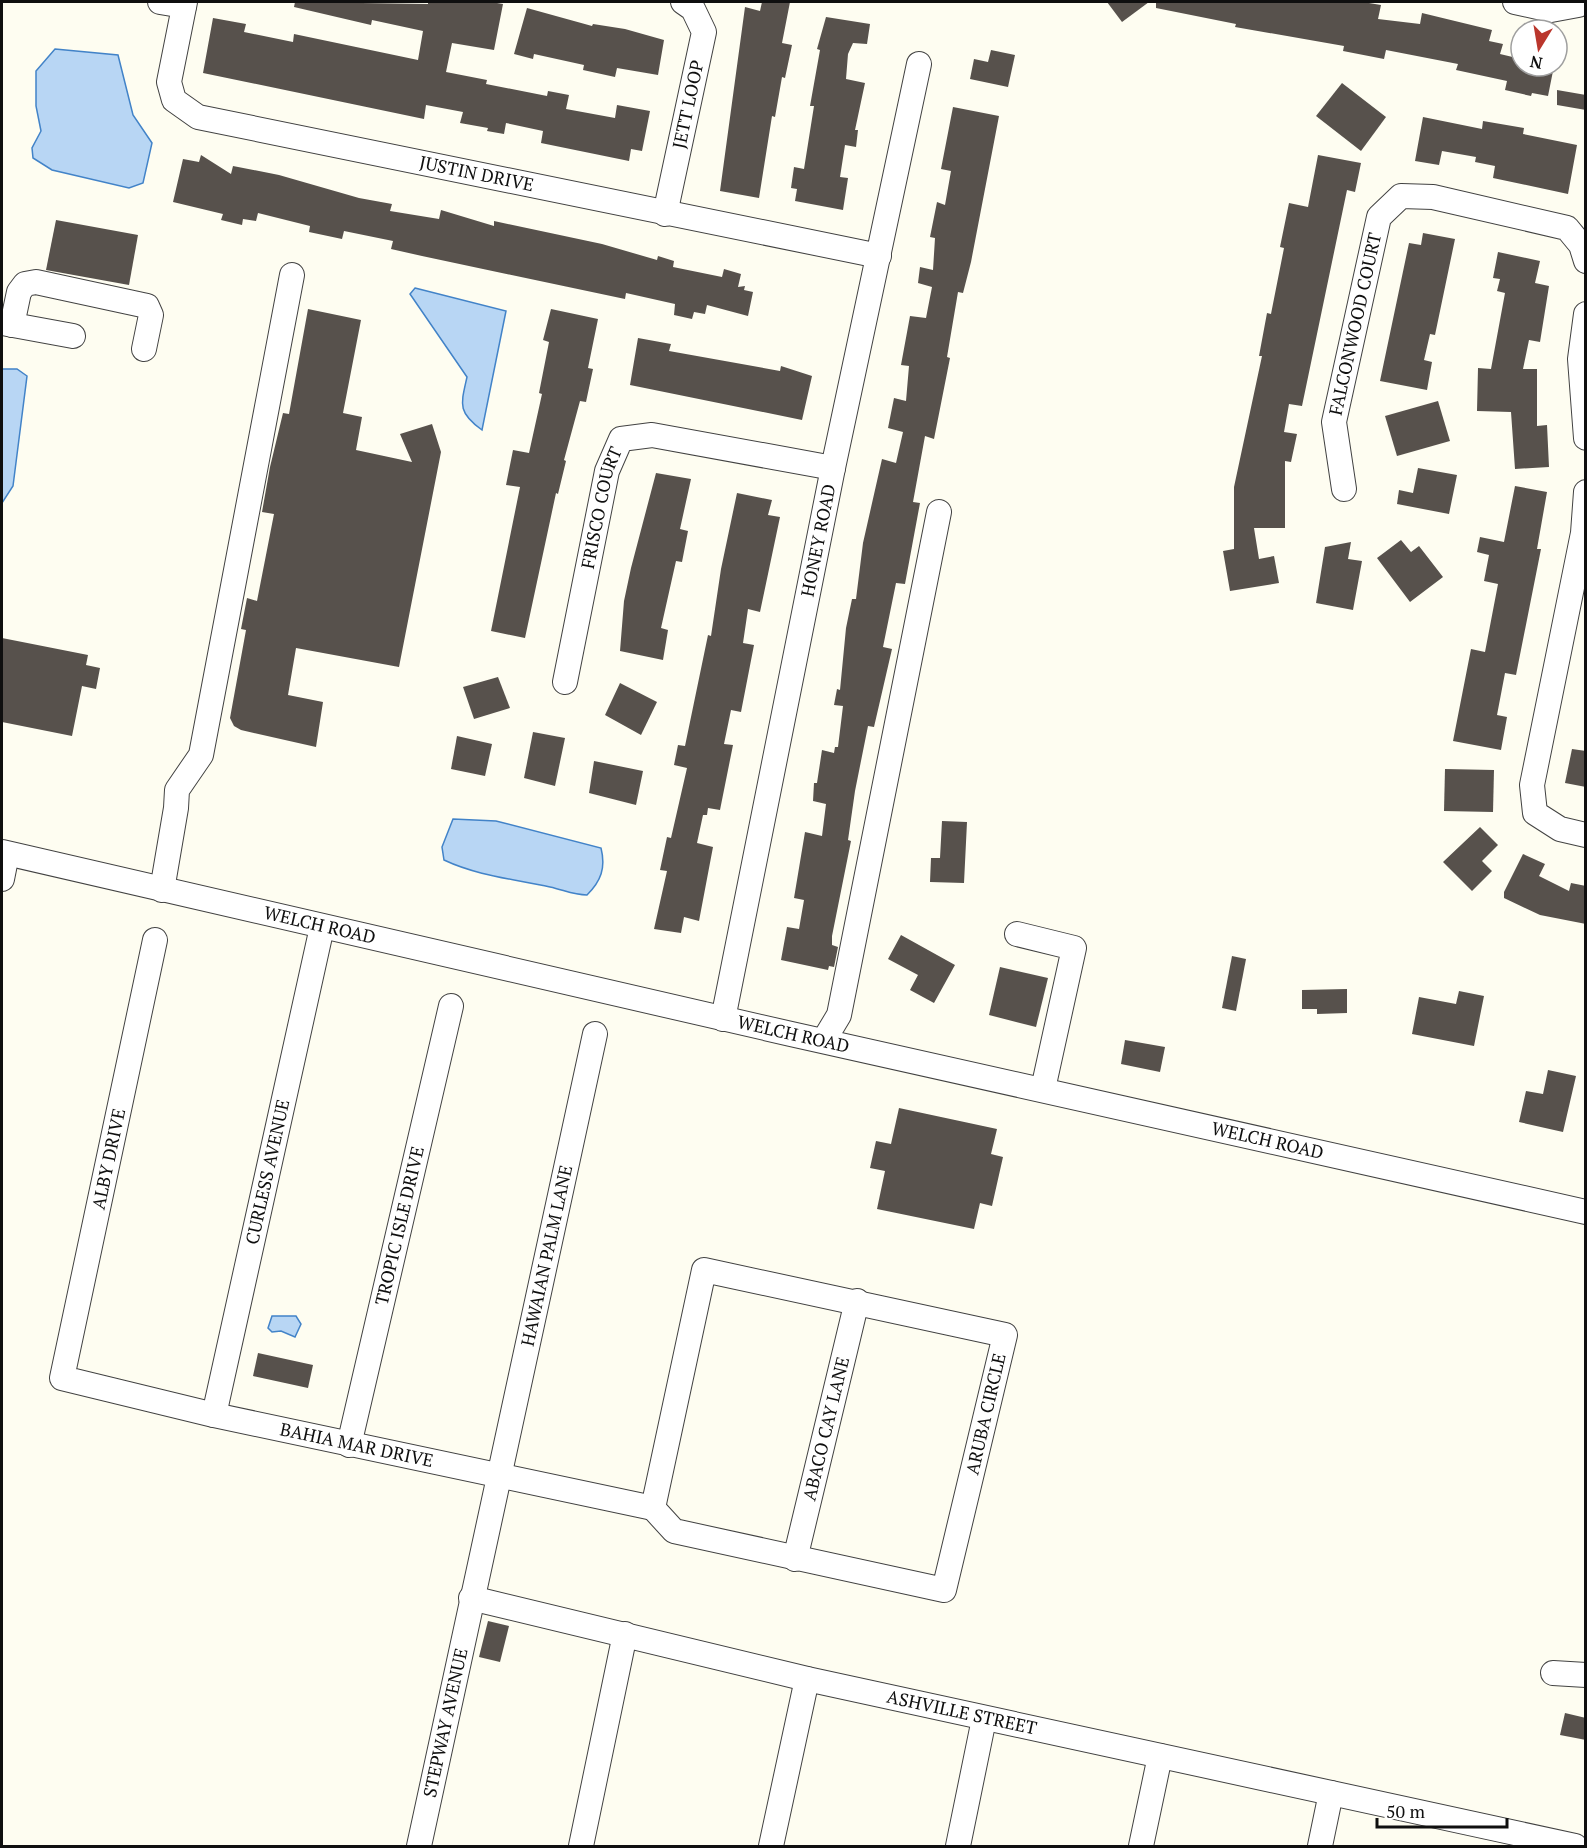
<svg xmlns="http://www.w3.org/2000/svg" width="1587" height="1848" font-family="'PT Serif',serif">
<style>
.water{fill:#b8d6f4;stroke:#4283c8;stroke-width:1.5}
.building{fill:#57514c}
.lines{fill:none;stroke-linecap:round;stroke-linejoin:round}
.minor-casing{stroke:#424242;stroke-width:26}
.minor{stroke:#fff;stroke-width:24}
.labels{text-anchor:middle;stroke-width:6;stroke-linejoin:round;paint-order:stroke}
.street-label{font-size:18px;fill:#0f0f0f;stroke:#fff}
</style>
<rect width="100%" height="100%" fill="#fefdf1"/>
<g class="water">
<polygon points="55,49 118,55 133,115 152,143 143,183 129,188 52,170 33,158 32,148 41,131 36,106 36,71"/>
<path d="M415,288L506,311L482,430C457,412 461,404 467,377L410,294Z"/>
<polygon points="2,369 17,369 27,376 13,486 2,503"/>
<path d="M453,819L496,821L601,848C606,868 601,881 587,895C573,895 564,890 550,887C514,879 478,876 444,860L442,847Z"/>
<polygon points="272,1316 296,1316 301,1324 295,1337 281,1331 272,1332 268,1328"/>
</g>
<g class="building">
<polygon points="295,2 428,4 428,2 491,2 503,4 494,50 452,43 446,72 487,80 486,84 547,96 548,91 569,95 566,109 615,118 617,105 650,111 642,151 631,149 629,161 541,143 543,131 506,123 504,134 487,131 488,128 460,123 463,112 426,105 424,119 203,73 213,18 246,24 244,32 293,42 294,34 418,60 423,31 372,20 371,25 294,7"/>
<polygon points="762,2 790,2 782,43 792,45 785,78 782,77 775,117 772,116 759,198 720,191 745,7 760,11"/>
<polygon points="1107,2 1149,2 1122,22"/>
<polygon points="1156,2 1363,2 1381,5 1378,19 1420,24 1422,13 1492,30 1489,41 1503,44 1500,54 1521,59 1521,66 1554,66 1548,96 1532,93 1531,96 1505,90 1507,81 1456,70 1458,64 1386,50 1384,59 1343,51 1344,46 1235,27 1236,24 1156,8"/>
<polygon points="527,8 592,26 593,24 625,29 664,40 658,75 617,68 615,77 583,70 584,65 534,54 533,59 514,54"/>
<polygon points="826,17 870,24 867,44 853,43 848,54 846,79 865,83 855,130 858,130 856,147 845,145 840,177 848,178 843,210 795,201 797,189 791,188 794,167 804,169 814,106 810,106 820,50 817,49"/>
<polygon points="991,50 1015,55 1008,87 970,79 974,59 988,62"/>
<polygon points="1342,83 1386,117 1361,151 1316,116"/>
<polygon points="1557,90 1586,95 1586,110 1557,105"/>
<polygon points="953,107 999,116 971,262 963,293 958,292 947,357 950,358 934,439 925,436 913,502 920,503 905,584 896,583 883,647 892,649 874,727 868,726 855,791 848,840 851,841 832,936 832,945 838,947 834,967 829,966 828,970 781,960 787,927 799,929 804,900 794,898 805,832 822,836 826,804 813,801 814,783 817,783 822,750 834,753 835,747 838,747 843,706 834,705 837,689 840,690 846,628 852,599 856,599 863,543 882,459 896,463 903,432 888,428 894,398 906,401 909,366 901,365 910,316 926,318 932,287 918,283 920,267 933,270 935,238 930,237 937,202 945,205 951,171 941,169"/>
<polygon points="1423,117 1482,129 1483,121 1524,128 1523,134 1577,145 1568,194 1493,178 1495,166 1475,162 1476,157 1442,151 1439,165 1415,161"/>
<polygon points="201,155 231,174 233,166 279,175 359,198 392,204 390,211 439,219 441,210 494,226 494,221 602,244 657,260 658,256 674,261 673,267 722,277 724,269 741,274 738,287 745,286 744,290 753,292 748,316 707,305 705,314 694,312 692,319 674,315 675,304 626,293 625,299 422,256 391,249 393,241 344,231 342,239 309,232 310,226 258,213 256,221 243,219 242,225 221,220 223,214 173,202 183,159 199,162"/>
<polygon points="1318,155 1361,163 1355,192 1347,190 1302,406 1289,404 1284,432 1297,434 1291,462 1285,461 1285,528 1254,528 1259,559 1274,556 1279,583 1230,591 1223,551 1234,549 1234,487 1262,356 1259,356 1267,313 1271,314 1284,248 1280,247 1289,203 1308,207"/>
<polygon points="56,220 138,235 129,285 46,270"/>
<polygon points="1423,233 1455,239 1435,335 1430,334 1424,360 1432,362 1427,390 1380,381 1409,243 1421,245"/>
<polygon points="1498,252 1540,261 1535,283 1549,286 1540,342 1529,340 1523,369 1537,369 1537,426 1547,425 1549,467 1515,469 1511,412 1477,411 1478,368 1491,369 1505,293 1497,291 1500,279 1493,278"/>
<polygon points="308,309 361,320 343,413 362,417 356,450 412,462 400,434 432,424 441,452 399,667 296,648 288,695 323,702 316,747 241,730 234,726 230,718 246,630 241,629 247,598 257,601 274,514 262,512 270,467 283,413 289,414"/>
<polygon points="551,309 598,319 588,368 593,369 586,402 580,401 564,460 566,461 558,494 556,493 525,638 491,631 520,487 506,485 513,450 529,453 542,394 539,393 549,342 543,340"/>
<polygon points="638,338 671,344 669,351 780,371 781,366 812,376 802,420 630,385"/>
<polygon points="1438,401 1450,441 1397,456 1385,416"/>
<polygon points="1418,468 1457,475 1449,514 1397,504 1399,490 1413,493"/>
<polygon points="656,473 691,479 680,529 688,531 682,562 676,561 661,628 668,630 663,660 620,651 624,601 631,568"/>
<polygon points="1515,486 1547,492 1537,549 1541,549 1516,675 1505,673 1497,715 1507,717 1501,750 1453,741 1471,649 1485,652 1498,584 1484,581 1489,555 1477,552 1480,537 1504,542"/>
<polygon points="737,493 772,500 768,515 780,517 760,612 748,609 743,643 754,645 741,712 731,710 724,744 733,745 720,810 708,808 707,815 703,815 697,843 713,847 699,921 684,917 681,933 654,929 667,871 660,870 667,837 671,838 687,768 674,765 678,745 685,746 708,635 711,636 721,569"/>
<polygon points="1401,540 1411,552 1419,546 1443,577 1410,602 1377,558"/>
<polygon points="1351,542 1348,559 1362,561 1353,610 1316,603 1325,547"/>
<polygon points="2,638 88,655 86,665 100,668 96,689 82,686 72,736 2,722"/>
<polygon points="498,677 510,708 474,719 463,687"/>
<polygon points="620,683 657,702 641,735 605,715"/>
<polygon points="533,732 565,738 555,786 524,778"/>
<polygon points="457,736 492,744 485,776 451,769"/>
<polygon points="1572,749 1586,751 1586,787 1565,783"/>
<polygon points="594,761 643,771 636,805 589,793"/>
<polygon points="1445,769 1494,770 1493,812 1444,811"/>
<polygon points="942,821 967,822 964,883 930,882 931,858 940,858"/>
<polygon points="1480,827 1498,845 1482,861 1492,871 1472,891 1443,862"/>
<polygon points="1523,854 1545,864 1539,876 1569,891 1571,883 1586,886 1586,924 1540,915 1504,898 1504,892"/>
<polygon points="901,935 955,965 934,1003 910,990 918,975 888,959"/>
<polygon points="1232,956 1246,959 1236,1011 1222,1008"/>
<polygon points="1000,967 1048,978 1036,1027 989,1015"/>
<polygon points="1347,989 1347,1013 1317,1014 1317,1009 1302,1009 1302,990"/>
<polygon points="1459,991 1484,996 1474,1046 1412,1034 1419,997 1456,1004"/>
<polygon points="1125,1040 1165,1047 1160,1072 1121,1064"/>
<polygon points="1548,1070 1576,1076 1563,1132 1519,1122 1526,1091 1543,1094"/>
<polygon points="899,1108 997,1129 991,1154 1003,1157 992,1206 980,1203 974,1229 877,1209 885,1171 870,1168 876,1141 891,1144"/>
<polygon points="258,1353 313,1365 308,1388 253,1376"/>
<polygon points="488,1621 509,1626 500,1662 479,1657"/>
<polygon points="1565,1713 1586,1718 1586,1740 1560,1735"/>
</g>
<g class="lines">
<defs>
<g id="minor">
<polyline points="160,2 184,6"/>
<path id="s1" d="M185,2L169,82L174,100L198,117L879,256"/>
<polyline points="1515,2 1551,10 1578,5 1581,2"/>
<path id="s2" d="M665,214L704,32L693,9L683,2"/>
<polyline points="1586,314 1580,359 1586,438"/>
<polyline points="2,323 73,336"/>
<polyline points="12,325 19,292 25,284 36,282 147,306 151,315 144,349"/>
<path id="s3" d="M1344,489L1334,422L1379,217L1401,196L1433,197L1567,228L1581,245L1586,261"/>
<polyline points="1586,492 1583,533 1532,785 1535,813 1560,829 1586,835"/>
<path id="s4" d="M565,682L607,471L621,439L652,435L833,468"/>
<path id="s5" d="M2,852L791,1034L1586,1212"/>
<polyline points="2,879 7,854"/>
<polyline points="162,890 176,808 177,790 201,755 292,275"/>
<polyline points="1017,934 1074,948 1043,1089"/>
<path id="s6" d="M155,940L62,1378L214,1415L653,1508"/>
<path id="s7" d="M723,1019L833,468L919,64"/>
<polyline points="824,1040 839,1015 939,512"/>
<polygon points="704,1270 1005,1335 944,1590 674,1531 653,1508"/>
<path id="s8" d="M214,1415L322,927"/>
<path id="s9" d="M349,1445L451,1006"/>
<path id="s10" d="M795,1559L857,1301"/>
<path id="s11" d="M471,1598L807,1679L1575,1846"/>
<polyline points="1553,1673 1586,1675"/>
<path id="s12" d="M419,1846L595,1034"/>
<polyline points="581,1846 625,1634"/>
<polyline points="771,1846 807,1679"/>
<polyline points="958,1846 984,1719"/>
<polyline points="1141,1846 1160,1756"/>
<polyline points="1320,1846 1331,1793"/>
</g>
</defs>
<use href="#minor" class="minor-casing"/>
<use href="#minor" class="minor"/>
</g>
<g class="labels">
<g class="street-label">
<text dy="6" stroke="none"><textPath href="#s2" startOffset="112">JETT LOOP</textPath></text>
<text dy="6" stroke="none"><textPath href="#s1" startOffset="414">JUSTIN DRIVE</textPath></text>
<text dy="6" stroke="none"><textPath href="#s3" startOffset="168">FALCONWOOD COURT</textPath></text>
<text dy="6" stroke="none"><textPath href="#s4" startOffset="178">FRISCO COURT</textPath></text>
<text dy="6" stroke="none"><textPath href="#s7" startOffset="488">HONEY ROAD</textPath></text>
<text dy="6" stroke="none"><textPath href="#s5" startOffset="326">WELCH ROAD</textPath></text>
<text dy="6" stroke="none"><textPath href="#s5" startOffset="812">WELCH ROAD</textPath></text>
<text dy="6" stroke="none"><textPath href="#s5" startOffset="1298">WELCH ROAD</textPath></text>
<text transform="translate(109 1159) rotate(-78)" y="6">ALBY DRIVE</text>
<text dy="6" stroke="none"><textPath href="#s8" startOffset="249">CURLESS AVENUE</textPath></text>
<text dy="6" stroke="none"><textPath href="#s9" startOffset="225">TROPIC ISLE DRIVE</textPath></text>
<text dy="6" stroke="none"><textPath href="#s12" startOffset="604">HAWAIAN PALM LANE</textPath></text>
<text transform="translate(986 1414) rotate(-77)" y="6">ARUBA CIRCLE</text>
<text dy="6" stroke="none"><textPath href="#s10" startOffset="134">ABACO CAY LANE</textPath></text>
<text dy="6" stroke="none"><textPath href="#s6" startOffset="750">BAHIA MAR DRIVE</textPath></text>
<text dy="6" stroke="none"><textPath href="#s11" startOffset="504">ASHVILLE STREET</textPath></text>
<text dy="6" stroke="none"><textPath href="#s12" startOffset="126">STEPWAY AVENUE</textPath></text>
</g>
</g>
<rect width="1587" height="1848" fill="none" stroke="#0f0f0f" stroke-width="6"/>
<g transform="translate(1539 48) rotate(191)"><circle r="28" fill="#ffffff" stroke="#9f9f9f" stroke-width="1.5"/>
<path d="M0-4.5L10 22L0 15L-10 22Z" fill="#ba362c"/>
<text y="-9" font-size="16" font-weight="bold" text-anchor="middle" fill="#0f0f0f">N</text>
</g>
<path d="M1377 1818v9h130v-9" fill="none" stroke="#0f0f0f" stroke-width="3"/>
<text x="1386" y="1818" font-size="18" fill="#0f0f0f" stroke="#ffffff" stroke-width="4.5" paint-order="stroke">50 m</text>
</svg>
